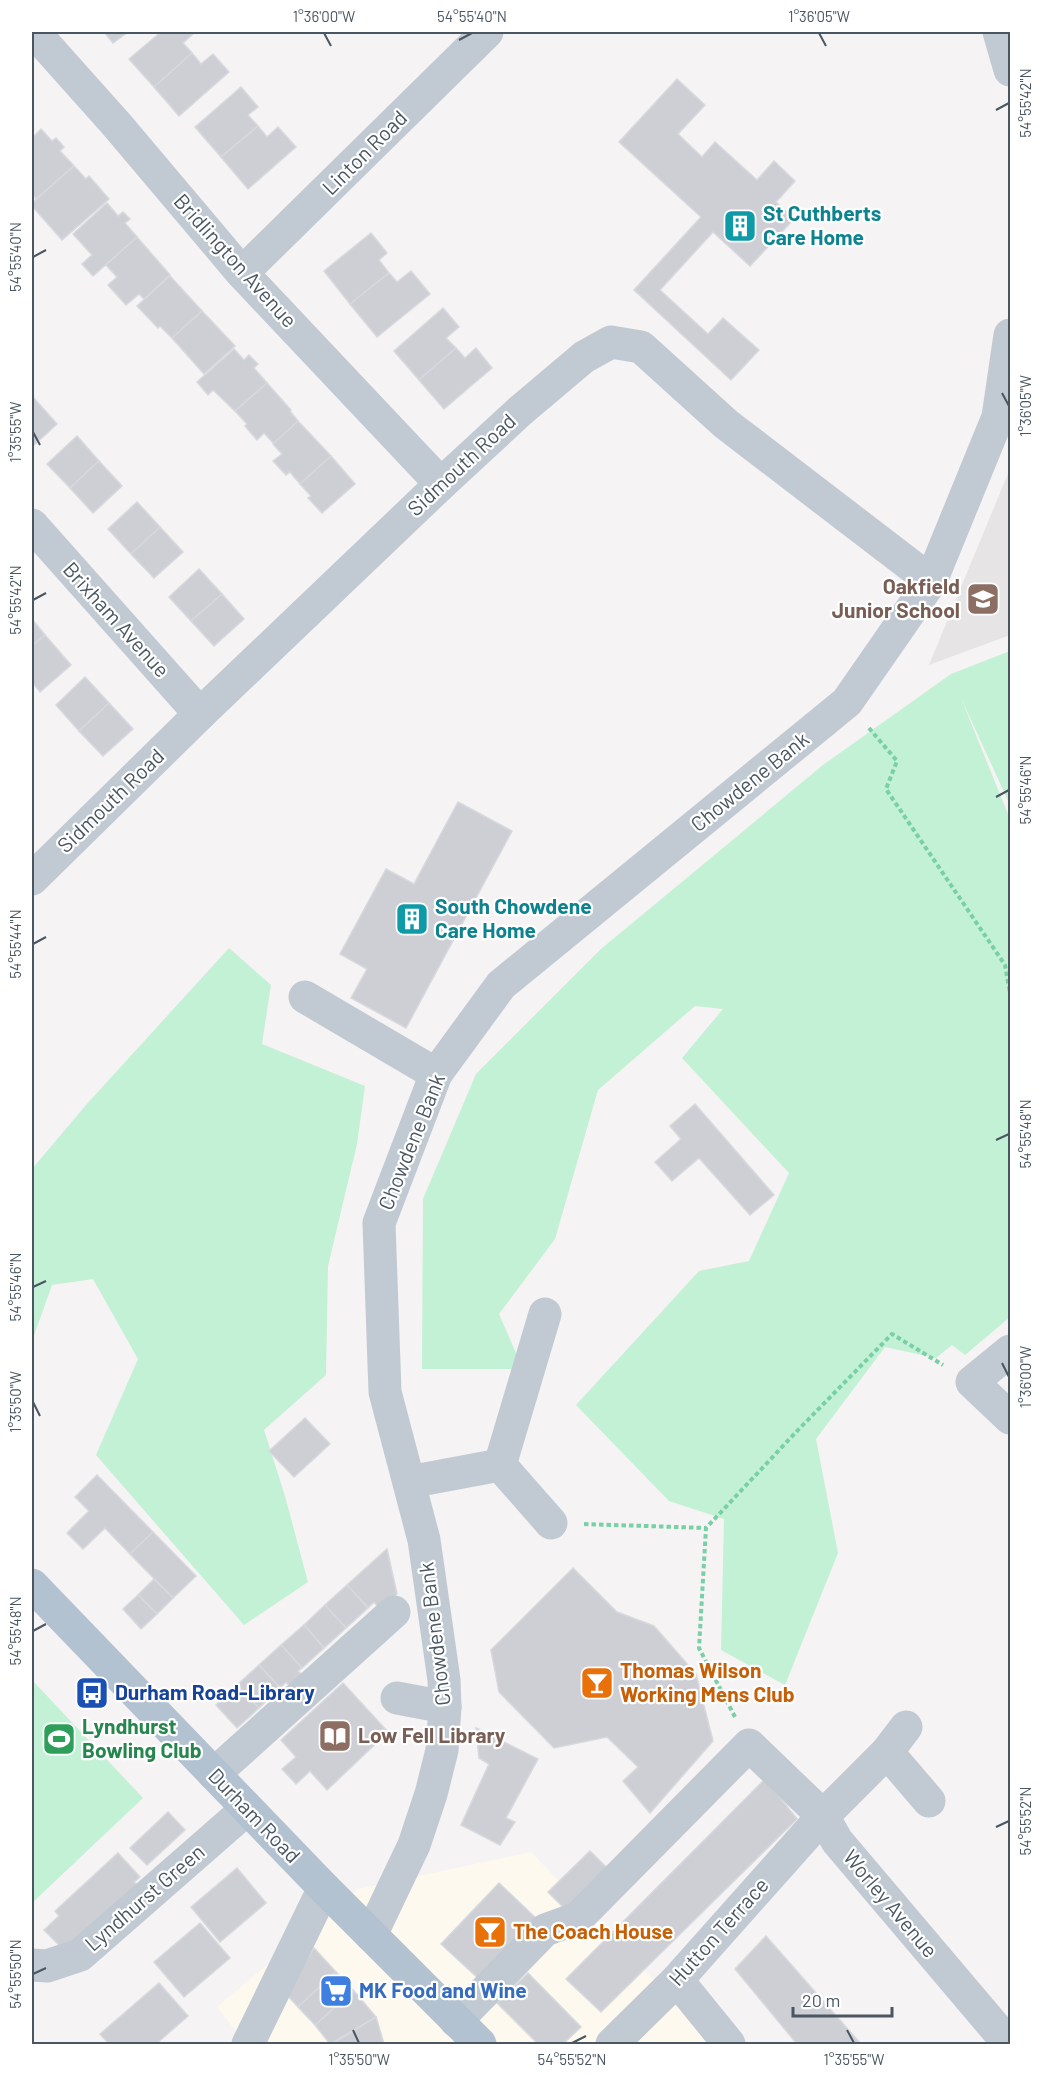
<svg xmlns="http://www.w3.org/2000/svg" width="1042" height="2076" font-family="Barlow,sans-serif">
<style>
.commercial{fill:#fdf9ef}
.education{fill:#e6e4e5}
.green{fill:#c3f1d5}
.building{fill:#cdcfd5;stroke:#d7d9de;stroke-width:1.5}
.lines{fill:none;stroke-linecap:round;stroke-linejoin:round}
.path{stroke:#7ad0a6;stroke-width:4;stroke-dasharray:4.5 3;stroke-linecap:butt}
.minor{stroke:#c1cad2;stroke-width:33}
.major{stroke:#b3c2d1;stroke-width:33}
.ticks{fill:none;stroke:#4a5661;stroke-width:2}
.labels{text-anchor:middle;stroke-width:4.5;stroke-linejoin:round;paint-order:stroke}
.street-label{font-size:21px;fill:#4a5661;stroke:#fff}
.culture-label{font-size:21px;font-weight:bold;fill:#0d838f;stroke:#fff;text-anchor:start}
.education-label{font-size:21px;font-weight:bold;fill:#785e54;stroke:#fff;text-anchor:end}
.food-label{font-size:21px;font-weight:bold;fill:#c56008;stroke:#fff;text-anchor:start}
.transit-label{font-size:21px;font-weight:bold;fill:#164399;stroke:#fff;text-anchor:start}
.leisure-label{font-size:21px;font-weight:bold;fill:#27864d;stroke:#fff;text-anchor:start}
.shop-label{font-size:21px;font-weight:bold;fill:#366cbe;stroke:#fff;text-anchor:start}
.neatline{fill:none;stroke:#4a5661;stroke-width:2}
.ticks-label{font-size:15px;text-anchor:middle;fill:#4a5661}
</style>
<rect width="100%" height="100%" fill="#f5f3f3"/>
<polygon class="commercial" points="531,1852 715,2044 246,2044 217,2007 358,1889"/>
<polygon class="education" points="1010,469 1010,635 929,665 971,563"/>
<g class="green">
<polygon points="1010,651 1010,805 961,698 1010,819 1010,1317 965,1355 952,1345 936,1358 885,1347 816,1439 838,1553 785,1685 721,1650 724,1519 669,1501 576,1405 699,1271 749,1261 789,1173 682,1058 723,1009 695,1006 598,1090 555,1239 499,1314 523,1369 422,1369 423,1199 476,1074 601,949 823,765 951,674"/>
<polygon points="229,948 271,985 262,1044 365,1086 357,1144 328,1266 326,1375 264,1430 285,1496 308,1582 244,1625 96,1455 138,1359 93,1279 52,1285 32,1341 32,1169 86,1105"/>
<polygon points="32,1680 143,1798 32,1903"/>
</g>
<g class="building">
<polygon points="104,32 128,32 113,43"/>
<polygon points="161,32 193,32 194,33 183,43 192,53 154,87 129,59"/>
<polygon points="192,53 201,64 213,54 229,72 179,116 154,87"/>
<polygon points="677,79 705,105 678,134 702,157 715,142 757,180 774,161 795,181 776,202 794,219 750,266 713,232 660,290 708,334 723,318 759,350 731,380 634,290 701,217 619,142"/>
<polygon points="241,87 258,107 248,115 258,126 221,157 195,127"/>
<polygon points="258,126 267,137 278,127 296,147 248,189 221,157"/>
<polygon points="41,129 52,141 56,138 64,147 60,151 74,166 36,199 32,193 32,138"/>
<polygon points="74,166 86,179 89,176 109,199 62,240 32,206 32,203"/>
<polygon points="107,203 118,216 123,212 130,219 125,223 137,237 93,276 82,264 92,255 73,234"/>
<polygon points="371,233 387,253 379,260 389,273 350,304 324,271"/>
<polygon points="137,237 170,275 144,299 139,294 126,305 108,285 117,277 106,265"/>
<polygon points="411,271 430,294 377,337 350,304 389,273 397,282"/>
<polygon points="170,276 202,311 172,338 160,326 158,328 137,306"/>
<polygon points="443,308 459,327 446,338 456,348 419,380 394,351"/>
<polygon points="202,311 235,346 204,374 172,338"/>
<polygon points="456,348 465,358 476,348 492,368 444,409 419,380"/>
<polygon points="234,349 244,360 249,355 258,364 254,368 267,383 235,411 213,390 208,395 197,382"/>
<polygon points="267,383 291,410 290,411 298,421 274,444 264,433 257,440 245,426 247,424 235,411"/>
<polygon points="32,396 57,424 33,446 32,445"/>
<polygon points="298,421 331,456 300,484 290,472 286,475 273,461 282,454 273,444"/>
<polygon points="77,436 99,461 70,488 47,464"/>
<polygon points="331,456 355,484 322,513 308,498 311,496 300,484"/>
<polygon points="99,461 122,486 93,513 70,488"/>
<polygon points="137,502 160,527 131,554 108,529"/>
<polygon points="160,527 183,552 154,578 131,554"/>
<polygon points="199,569 222,594 191,621 169,597"/>
<polygon points="222,594 244,619 214,646 191,621"/>
<polygon points="32,619 45,635 32,646"/>
<polygon points="45,635 71,665 40,692 32,682 32,646"/>
<polygon points="85,677 109,703 79,731 56,705"/>
<polygon points="109,703 133,729 103,756 79,731"/>
<polygon points="458,802 512,831 406,1028 351,998 367,969 340,954 386,869 414,884"/>
<polygon points="695,1104 774,1195 750,1215 699,1158 672,1181 655,1162 681,1139 670,1126"/>
<polygon points="305,1418 330,1444 294,1477 269,1451"/>
<polygon points="97,1475 153,1532 130,1554 105,1528 83,1549 67,1533 89,1511 75,1497"/>
<polygon points="153,1532 196,1576 173,1598 130,1554"/>
<polygon points="387,1549 397,1594 380,1609 374,1602 368,1608 347,1585"/>
<polygon points="573,1568 617,1612 654,1626 696,1674 713,1741 650,1813 623,1781 638,1767 607,1737 554,1748 499,1692 491,1650"/>
<polygon points="154,1579 173,1598 157,1614 138,1595"/>
<polygon points="347,1585 368,1608 346,1628 325,1605"/>
<polygon points="138,1595 157,1614 141,1629 123,1609"/>
<polygon points="325,1605 346,1628 324,1648 304,1625"/>
<polygon points="304,1625 324,1648 302,1668 281,1645"/>
<polygon points="281,1645 302,1668 298,1671 310,1683 297,1695 286,1682 280,1688 259,1665"/>
<polygon points="259,1665 280,1688 259,1708 237,1685"/>
<polygon points="343,1683 388,1732 327,1790 310,1771 296,1784 282,1769 296,1757 281,1740"/>
<polygon points="237,1685 259,1708 237,1728 216,1705"/>
<polygon points="476,1728 538,1759 506,1818 515,1822 500,1845 461,1825 489,1764 479,1758"/>
<polygon points="765,1779 797,1819 601,2012 566,1979"/>
<polygon points="168,1812 185,1830 147,1865 130,1848"/>
<polygon points="590,1851 609,1870 567,1911 548,1892"/>
<polygon points="118,1853 140,1877 134,1882 139,1887 63,1949 44,1930 59,1916 55,1911"/>
<polygon points="237,1868 266,1903 220,1942 191,1907"/>
<polygon points="499,1883 538,1920 481,1981 441,1944"/>
<polygon points="200,1923 230,1958 184,1997 154,1962"/>
<polygon points="766,1936 861,2044 797,2044 735,1969"/>
<polygon points="314,1948 336,1972 298,2007 286,1994"/>
<polygon points="336,1972 354,1991 315,2025 298,2007"/>
<polygon points="528,1973 581,2027 563,2044 538,2044 497,2003"/>
<polygon points="159,1983 188,2016 156,2044 109,2044 100,2034"/>
<polygon points="354,1991 376,2017 330,2044 315,2025"/>
<polygon points="376,2017 384,2044 332,2044"/>
</g>
<g class="lines">
<g class="path">
<polyline points="869,728 897,761 886,789 1005,965 1010,993"/>
<polyline points="584,1524 706,1528"/>
<polyline points="735,1717 699,1648 706,1528 798,1430 892,1334 943,1365"/>
</g>
<g class="minor">
<polyline points="34,32 117,125 242,273 441,484"/>
<polyline points="999,32 1010,70"/>
<polyline points="242,273 487,32"/>
<polyline points="32,525 200,714"/>
<polyline points="32,879 200,714 441,484 520,411 584,357 611,342 641,347 726,424 931,581"/>
<polyline points="305,997 436,1074"/>
<polyline points="1010,1351 972,1382 1010,1418"/>
<polyline points="500,1465 545,1314"/>
<polyline points="409,1482 500,1465 551,1523"/>
<polyline points="397,1698 445,1707"/>
<polyline points="887,1752 929,1801"/>
<polyline points="214,1774 394,1612"/>
<polyline points="371,1935 414,1845 431,1794 442,1750 445,1707 444,1680 424,1540 385,1392 379,1223 436,1074 501,985 847,702 931,581 998,417 1010,335"/>
<polyline points="32,1965 47,1966 80,1955 247,1809"/>
<polyline points="677,1980 729,2044"/>
<polyline points="456,2021 545,1930 578,1918 749,1745 823,1816 837,1841 1009,2044"/>
<polyline points="248,2044 324,1888"/>
<polyline points="612,2044 677,1980 823,1816 887,1752 906,1727"/>
</g>
<polyline class="major" points="32,1585 324,1888 480,2044"/>
</g>
<path class="ticks" d="M324,33L331,46M819,33L826,46M459,40L472,33M996,110L1009,103M33,257L46,250M1002,393L1009,406M33,432L40,445M33,600L46,593M996,797L1009,790M33,944L46,937M996,1140L1009,1134M33,1287L46,1281M1002,1363L1009,1377M33,1402L40,1416M33,1631L46,1624M996,1827L1009,1821M33,1974L46,1968M353,2030L359,2043M847,2030L854,2043M572,2043L586,2036"/>
<defs>
<symbol id="building-square" viewBox="-11 -11 22 22"><rect x="-9" y="-9" width="18" height="18" rx="4" fill="#0f9aa8" stroke="#fff"/><path d="M-4-6H4V6H1V3H-1V6H-4ZM-2.5-4.3h1.7v1.8h-1.7ZM.8-4.3h1.7v1.8H.8ZM-2.5-1h1.7V.8h-1.7ZM.8-1h1.7V.8H.8Z" fill="#fff"/></symbol>
<symbol id="school-square" viewBox="-11 -11 22 22"><rect x="-9" y="-9" width="18" height="18" rx="4" fill="#8d6e63" stroke="#fff"/><path d="M0-5L7-2L0 1L-7-2ZM-4 1L0 2.5L4 1V4Q0 6-4 4Z" fill="#fff"/></symbol>
<symbol id="bar-square" viewBox="-11 -11 22 22"><rect x="-9" y="-9" width="18" height="18" rx="4" fill="#e8710a" stroke="#fff"/><path d="M-6-5H6L.8 .8V4.5H3.5V6h-7V4.5H-.8V.8Z" fill="#fff"/></symbol>
<symbol id="bus-square" viewBox="-11 -11 22 22"><rect x="-9" y="-9" width="18" height="18" rx="4" fill="#1a4fb4" stroke="#fff"/><path d="M-5-6H5V4H4V6H2V4H-2V6H-4V4H-5ZM-3.5-4V0h7V-4ZM-3.5 1.2v1.5H-2V1.2ZM2 1.2v1.5H3.5V1.2Z" fill="#fff"/></symbol>
<symbol id="library-square" viewBox="-11 -11 22 22"><rect x="-9" y="-9" width="18" height="18" rx="4" fill="#8d6e63" stroke="#fff"/><path d="M-6-4Q-3-5.5-.7-3.5V5Q-3 3-6 4ZM6-4Q3-5.5 .7-3.5V5Q3 3 6 4Z" fill="#fff"/></symbol>
<symbol id="stadium-square" viewBox="-11 -11 22 22"><rect x="-9" y="-9" width="18" height="18" rx="4" fill="#2e9e5b" stroke="#fff"/><path d="M0-5a6.5 5 0 1 0 0 10a6.5 5 0 1 0 0-10ZM-3.5-1.8h7v3.6h-7Z" fill="#fff"/></symbol>
<symbol id="supermarket-square" viewBox="-11 -11 22 22"><rect x="-9" y="-9" width="18" height="18" rx="4" fill="#3f7fe0" stroke="#fff"/><path d="M-6-5.5h2.5l.6 2H6L4.5 2H-2.5L-4.4-4H-6ZM-1.5 3.2a1.3 1.3 0 1 0 .1 0ZM3 3.2a1.3 1.3 0 1 0 .1 0Z" fill="#fff"/></symbol>
</defs>
<g fill-rule="evenodd">
<use href="#building-square" x="721" y="207" width="38" height="38"/>
<use href="#school-square" x="964" y="580" width="38" height="38"/>
<use href="#building-square" x="393" y="900" width="38" height="38"/>
<use href="#bar-square" x="578" y="1664" width="38" height="38"/>
<use href="#bus-square" x="73" y="1674" width="38" height="38"/>
<use href="#library-square" x="316" y="1717" width="38" height="38"/>
<use href="#stadium-square" x="40" y="1720" width="38" height="38"/>
<use href="#bar-square" x="471" y="1913" width="38" height="38"/>
<use href="#supermarket-square" x="317" y="1972" width="38" height="38"/>
</g>
<g class="labels">
<g class="street-label">
<text transform="translate(365 153) rotate(-45)" y="7">Linton Road</text>
<text transform="translate(235 261) rotate(48)" y="7">Bridlington Avenue</text>
<text transform="translate(462 465) rotate(-43)" y="7">Sidmouth Road</text>
<text transform="translate(116 620) rotate(48)" y="7">Brixham Avenue</text>
<text transform="translate(750 782) rotate(-39)" y="7">Chowdene Bank</text>
<text transform="translate(111 801) rotate(-44)" y="7">Sidmouth Road</text>
<text transform="translate(412 1142) rotate(-68)" y="7">Chowdene Bank</text>
<text transform="translate(435 1634) rotate(-97)" y="7">Chowdene Bank</text>
<text transform="translate(254 1816) rotate(46)" y="7">Durham Road</text>
<text transform="translate(145 1898) rotate(-41)" y="7">Lyndhurst Green</text>
<text transform="translate(890 1904) rotate(50)" y="7">Worley Avenue</text>
<text transform="translate(719 1932) rotate(-48)" y="7">Hutton Terrace</text>
</g>
<g class="culture-label">
<text x="763" y="221">St Cuthberts<tspan x="763" dy="24">Care Home</tspan></text>
<text x="435" y="914">South Chowdene<tspan x="435" dy="24">Care Home</tspan></text>
</g>
<g class="education-label">
<text x="960" y="594">Oakfield<tspan x="960" dy="24">Junior School</tspan></text>
<text x="358" y="1743" text-anchor="start">Low Fell Library</text>
</g>
<g class="food-label">
<text x="620" y="1678">Thomas Wilson<tspan x="620" dy="24">Working Mens Club</tspan></text>
<text x="513" y="1939">The Coach House</text>
</g>
<g class="transit-label">
<text x="115" y="1700">Durham Road-Library</text>
</g>
<g class="leisure-label">
<text x="82" y="1734">Lyndhurst<tspan x="82" dy="24">Bowling Club</tspan></text>
</g>
<g class="shop-label">
<text x="359" y="1998">MK Food and Wine</text>
</g>
</g>
<rect width="1042" height="2076" fill="none" stroke="#ffffff" stroke-width="66"/>
<path d="M793 2007v9h99v-9" fill="none" stroke="#4a5661" stroke-width="3"/>
<text x="802" y="2007" font-size="18" fill="#4a5661" stroke="#ffffff" stroke-width="4.5" paint-order="stroke">20 m</text>
<rect x="33" y="33" width="976" height="2010" class="neatline"/>
<g class="ticks-label">
<text x="324" y="22">1°36'00"W</text>
<text x="472" y="22">54°55'40"N</text>
<text x="819" y="22">1°36'05"W</text>
<text transform="translate(1026 103) rotate(-90)" y="5">54°55'42"N</text>
<text transform="translate(16 257) rotate(-90)" y="5">54°55'40"N</text>
<text transform="translate(1026 406) rotate(-90)" y="5">1°36'05"W</text>
<text transform="translate(16 432) rotate(-90)" y="5">1°35'55"W</text>
<text transform="translate(16 600) rotate(-90)" y="5">54°55'42"N</text>
<text transform="translate(1026 790) rotate(-90)" y="5">54°55'46"N</text>
<text transform="translate(16 944) rotate(-90)" y="5">54°55'44"N</text>
<text transform="translate(1026 1134) rotate(-90)" y="5">54°55'48"N</text>
<text transform="translate(16 1287) rotate(-90)" y="5">54°55'46"N</text>
<text transform="translate(1026 1377) rotate(-90)" y="5">1°36'00"W</text>
<text transform="translate(16 1402) rotate(-90)" y="5">1°35'50"W</text>
<text transform="translate(16 1631) rotate(-90)" y="5">54°55'48"N</text>
<text transform="translate(1026 1821) rotate(-90)" y="5">54°55'52"N</text>
<text transform="translate(16 1974) rotate(-90)" y="5">54°55'50"N</text>
<text x="359" y="2065">1°35'50"W</text>
<text x="572" y="2065">54°55'52"N</text>
<text x="854" y="2065">1°35'55"W</text>
</g>
</svg>
